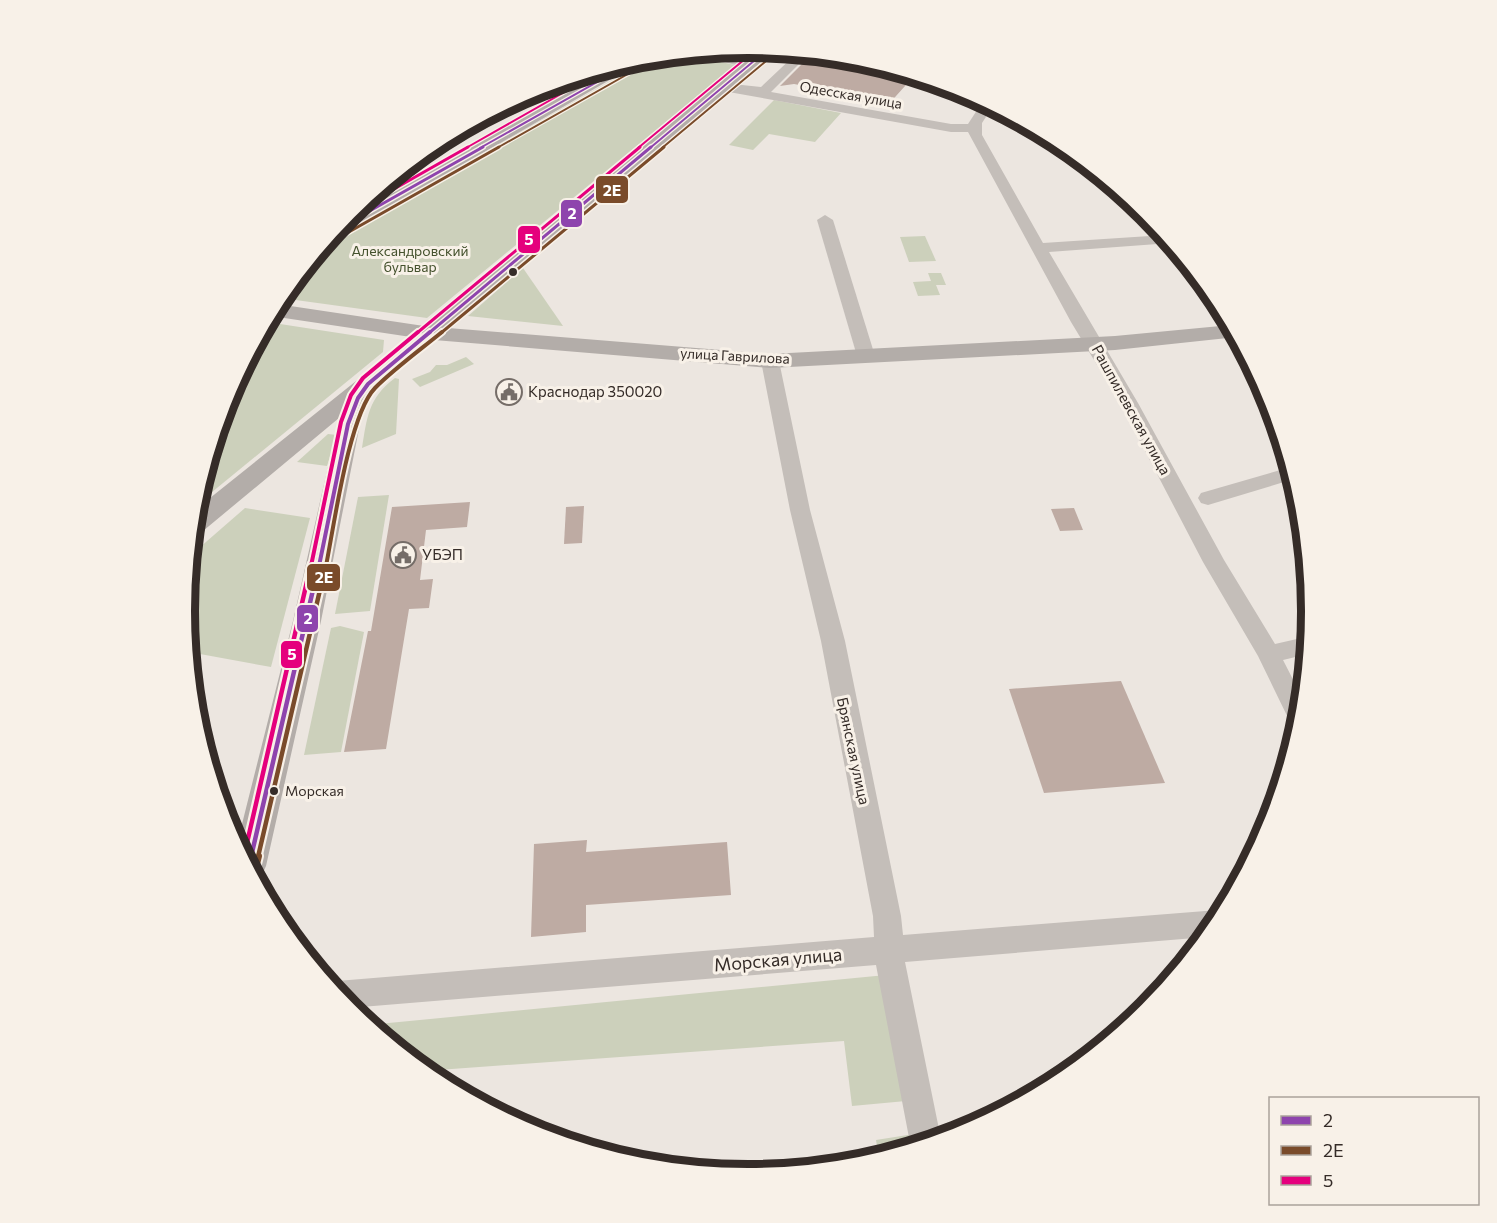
<svg xmlns="http://www.w3.org/2000/svg" width="1497" height="1223" font-family="Commissioner,sans-serif">
<style>
.green{fill:#ccd0bb}
.building{fill:#beaba3}
.lines{fill:none;stroke-linecap:round;stroke-linejoin:round}
.minor{fill:#c4beb9;fill-rule:evenodd}
.major{fill:#b3ada9;fill-rule:evenodd}
.bus-1-far4-casing{stroke:#f8f1e8;stroke-width:4.5}
.bus-1-far3-casing{stroke:#f8f1e8;stroke-width:6}
.bus-1-far2-casing{stroke:#f8f1e8;stroke-width:8}
.bus-1-far1-casing{stroke:#f8f1e8;stroke-width:9}
.bus-1-casing{stroke:#f8f1e8;stroke-width:10}
.bus-2-far4-casing{stroke:#f8f1e8;stroke-width:4.5}
.bus-2-far3-casing{stroke:#f8f1e8;stroke-width:6}
.bus-2-far2-casing{stroke:#f8f1e8;stroke-width:8}
.bus-2-far1-casing{stroke:#f8f1e8;stroke-width:9}
.bus-2-casing{stroke:#f8f1e8;stroke-width:10}
.bus-3-far3-casing{stroke:#f8f1e8;stroke-width:4.5}
.bus-3-far2-casing{stroke:#f8f1e8;stroke-width:6}
.bus-3-far1-casing{stroke:#f8f1e8;stroke-width:8}
.bus-3-casing{stroke:#f8f1e8;stroke-width:9}
.bus-1-far4{stroke:#8e44ad;stroke-width:2}
.bus-1-far3{stroke:#8e44ad;stroke-width:3}
.bus-1-far2{stroke:#8e44ad;stroke-width:4}
.bus-1-far1{stroke:#8e44ad;stroke-width:4.5}
.bus-1{stroke:#8e44ad;stroke-width:6}
.bus-2-far4{stroke:#7a4b2a;stroke-width:2}
.bus-2-far3{stroke:#7a4b2a;stroke-width:3}
.bus-2-far2{stroke:#7a4b2a;stroke-width:4}
.bus-2-far1{stroke:#7a4b2a;stroke-width:4.5}
.bus-2{stroke:#7a4b2a;stroke-width:6}
.bus-3-far3{stroke:#e5007d;stroke-width:2}
.bus-3-far2{stroke:#e5007d;stroke-width:3}
.bus-3-far1{stroke:#e5007d;stroke-width:4}
.bus-3{stroke:#e5007d;stroke-width:4.5}
.bus-dot{fill:#352c28;stroke:#f8f1e8;stroke-width:2}
.labels{text-anchor:middle;stroke-width:6;stroke-linejoin:round;paint-order:stroke}
.far-street-label{font-size:14px;fill:#352c28;stroke:#f8f1e8}
.far-park-label{font-size:14px;fill:#44512d;stroke:#f8f1e8}
.bus-label{font-size:14px;fill:#352c28;stroke:#f8f1e8;text-anchor:start}
.poi-label{font-size:15px;fill:#352c28;stroke:#f8f1e8;text-anchor:start}
.street-label{font-size:15px;fill:#352c28;stroke:#f8f1e8}
.near-street-label{font-size:18px;fill:#352c28;stroke:#f8f1e8}
.rim{fill:none;stroke:#352c28;stroke-width:8}
.line-badge{stroke:#f8f1e8;stroke-width:2}
.badge-label{font-size:16px;text-anchor:middle;font-weight:bold;fill:#fff}
</style>
<rect width="100%" height="100%" fill="#ece6e0"/>
<g class="green">
<polygon points="685,54 735,65 427,318 281,298 326,242 651,58"/>
<polygon points="774,100 841,113 815,142 769,134 753,150 729,145"/>
<polygon points="925,236 936,261 909,262 900,237"/>
<polygon points="523,268 563,326 468,316"/>
<polygon points="928,273 941,273 946,285 936,285 940,295 918,296 913,282 931,281"/>
<polygon points="267,322 384,340 383,352 195,506 228,396"/>
<polygon points="466,357 474,364 420,387 412,379 430,372 436,365 447,365"/>
<path d="M395,378L399,379L396,434L362,448C367,418 368,398 395,378Z"/>
<polygon points="328,434 337,435 327,466 297,462"/>
<polygon points="389,495 370,611 335,614 358,497"/>
<polygon points="245,508 310,518 271,667 189,652 185,611 191,555"/>
<polygon points="340,626 364,632 341,752 304,755 331,628"/>
<polygon points="886,975 906,1101 852,1106 844,1041 438,1070 436,1080 368,1025"/>
<polygon points="914,1134 916,1147 879,1158 876,1140"/>
<polygon points="753,1160 754,1174 748,1175 636,1164"/>
</g>
<g class="building">
<polygon points="807,59 852,70 857,65 863,64 914,76 887,106 831,96 821,89 794,84 780,86"/>
<polygon points="470,502 467,527 426,530 420,580 433,579 429,608 409,609 386,749 344,752 368,631 371,631 392,507"/>
<polygon points="584,506 582,543 564,544 566,507"/>
<polygon points="1074,508 1083,530 1060,531 1051,509"/>
<polygon points="1121,681 1165,783 1044,793 1009,689"/>
<polygon points="587,840 586,852 727,842 731,895 586,905 586,932 531,937 534,844"/>
</g>
<g class="lines">
<g class="minor">
<polygon points="710,52 753,62 755,65 749,69 694,53"/>
<polygon points="797,53 809,54 771,92 951,124 968,124 983,101 993,106 982,123 982,135 1043,243 1165,235 1171,243 1049,252 1138,403 1224,560 1275,644 1310,636 1308,654 1283,660 1303,699 1299,728 1292,726 1258,656 1203,562 1120,403 1071,322 968,132 951,132 723,91 717,87 723,83 761,87"/>
<polygon points="825,215 833,220 875,356 872,360 860,360 857,356 817,220"/>
<polygon points="770,356 776,357 779,361 810,510 845,641 901,916 903,935 1218,910 1224,912 1207,937 905,962 941,1139 911,1148 876,965 349,1008 329,984 337,981 874,937 873,916 821,641 790,510 761,361 764,357"/>
<polygon points="1291,467 1294,479 1208,505 1201,503 1198,498 1201,493"/>
</g>
<g class="major">
<polygon points="759,49 774,51 448,328 770,354 1115,336 1231,325 1237,337 1115,350 770,368 434,340 374,390 360,424 321,621 266,866 261,877 256,879 237,844 293,621 339,418 203,531 194,534 195,510 411,337 271,316 277,304 424,326"/>
<polygon points="639,59 646,59 343,234 332,235 348,215 614,66"/>
</g>
<defs>
<g id="bus-1-far4">
<polyline points="480,148 638,59"/>
<polyline points="650,148 767,50"/>
</g>
<g id="bus-1-far3">
<polyline points="336,230 483,147"/>
<polyline points="429,333 651,147"/>
</g>
<polyline id="bus-1-far2" points="319,566 348,424 358,398 368,384 430,332"/>
<polyline id="bus-1-far1" points="251,857 319,564"/>
<polyline id="bus-1" points="249,866 251,856"/>
<g id="bus-2-far4">
<polyline points="497,148 642,66"/>
<polyline points="662,148 772,56"/>
</g>
<g id="bus-2-far3">
<polyline points="340,237 499,147"/>
<polyline points="441,333 664,147"/>
</g>
<path id="bus-2-far2" d="M326,566C334,526 349,415 375,388C395,368 420,350 442,332"/>
<polyline id="bus-2-far1" points="258,857 326,564"/>
<polyline id="bus-2" points="256,868 259,856"/>
<g id="bus-3-far3">
<polyline points="466,148 605,69"/>
<polyline points="638,148 757,49"/>
</g>
<g id="bus-3-far2">
<polyline points="350,214 468,147"/>
<polyline points="417,333 640,147"/>
</g>
<polyline id="bus-3-far1" points="311,566 341,422 351,395 363,378 418,332"/>
<polyline id="bus-3" points="244,856 311,564"/>
</defs>
<use href="#bus-1-far4" class="bus-1-far4-casing"/>
<use href="#bus-1-far3" class="bus-1-far3-casing"/>
<use href="#bus-1-far2" class="bus-1-far2-casing"/>
<use href="#bus-1-far1" class="bus-1-far1-casing"/>
<use href="#bus-1" class="bus-1-casing"/>
<use href="#bus-2-far4" class="bus-2-far4-casing"/>
<use href="#bus-2-far3" class="bus-2-far3-casing"/>
<use href="#bus-2-far2" class="bus-2-far2-casing"/>
<use href="#bus-2-far1" class="bus-2-far1-casing"/>
<use href="#bus-2" class="bus-2-casing"/>
<use href="#bus-3-far3" class="bus-3-far3-casing"/>
<use href="#bus-3-far2" class="bus-3-far2-casing"/>
<use href="#bus-3-far1" class="bus-3-far1-casing"/>
<use href="#bus-3" class="bus-3-casing"/>
<use href="#bus-1-far4" class="bus-1-far4"/>
<use href="#bus-1-far3" class="bus-1-far3"/>
<use href="#bus-1-far2" class="bus-1-far2"/>
<use href="#bus-1-far1" class="bus-1-far1"/>
<use href="#bus-1" class="bus-1"/>
<use href="#bus-2-far4" class="bus-2-far4"/>
<use href="#bus-2-far3" class="bus-2-far3"/>
<use href="#bus-2-far2" class="bus-2-far2"/>
<use href="#bus-2-far1" class="bus-2-far1"/>
<use href="#bus-2" class="bus-2"/>
<use href="#bus-3-far3" class="bus-3-far3"/>
<use href="#bus-3-far2" class="bus-3-far2"/>
<use href="#bus-3-far1" class="bus-3-far1"/>
<use href="#bus-3" class="bus-3"/>
</g>
<defs>
<symbol id="civic-ring" viewBox="-11 -11 22 22"><circle r="9.5" fill="#f8f1e8" stroke="#756d68" stroke-width="1.5"/><path d="M-.6-6.5H3V-4.5H.6V-3L4-1V1h2V6H-6V1h2V-1L-.6-3ZM-1.2 2.5V6h2.4V2.5Z" fill="#756d68"/></symbol>
</defs>
<g fill-rule="evenodd">
<use href="#civic-ring" x="494" y="377" width="30" height="30"/>
<use href="#civic-ring" x="388" y="540" width="30" height="30"/>
</g>
<g class="bus-dot">
<circle cx="513" cy="272" r="5"/>
<circle cx="274" cy="791" r="5"/>
</g>
<g class="labels">
<g class="far-street-label">
<text transform="translate(851 95) rotate(10)" y="5">Одесская улица</text>
<text transform="translate(735 356) rotate(3)" y="5">улица Гаврилова</text>
</g>
<g class="far-park-label">
<text x="410" y="256">Александровский<tspan x="410" dy="16">бульвар</tspan></text>
</g>
<g class="bus-label">
<text x="285" y="796">Морская</text>
</g>
<g class="poi-label">
<text x="528" y="397">Краснодар 350020</text>
<text x="422" y="560">УБЭП</text>
</g>
<g class="street-label">
<text transform="translate(1131 410) rotate(61)" y="5">Рашпилевская улица</text>
<text transform="translate(853 751) rotate(78)" y="5">Брянская улица</text>
</g>
<g class="near-street-label">
<text transform="translate(778 960) rotate(-5)" y="6">Морская улица</text>
</g>
</g>
<path d="M0 0H1497V1223H0ZM195 611a553 553 0 1 1 1106 0a553 553 0 1 1-1106 0Z" fill="#f8f1e8" fill-rule="evenodd"/>
<path class="rim" d="M195 611a553 553 0 1 1 1106 0a553 553 0 1 1-1106 0Z"/>
<g class="line-badge">
<rect x="595" y="175" width="34" height="29" rx="6" fill="#7a4b2a"/>
<rect x="560" y="199" width="23" height="29" rx="6" fill="#8e44ad"/>
<rect x="517" y="225" width="24" height="29" rx="6" fill="#e5007d"/>
<rect x="306" y="563" width="35" height="29" rx="6" fill="#7a4b2a"/>
<rect x="296" y="604" width="23" height="29" rx="6" fill="#8e44ad"/>
<rect x="280" y="640" width="23" height="29" rx="6" fill="#e5007d"/>
</g>
<g class="badge-label">
<text x="612" y="196">2Е</text>
<text x="572" y="219">2</text>
<text x="529" y="245">5</text>
<text x="324" y="583">2Е</text>
<text x="308" y="624">2</text>
<text x="292" y="660">5</text>
</g>
<rect x="1269" y="1097" width="210" height="108" fill="#f8f1e8" stroke="#aaa29b" stroke-width="1.5"/>
<rect x="1281" y="1116" width="30" height="9" fill="#8e44ad" stroke="#aaa29b" stroke-width="1.5"/>
<text x="1323" y="1127" font-size="18" fill="#352c28">2</text>
<rect x="1281" y="1146" width="30" height="9" fill="#7a4b2a" stroke="#aaa29b" stroke-width="1.5"/>
<text x="1323" y="1157" font-size="18" fill="#352c28">2Е</text>
<rect x="1281" y="1176" width="30" height="9" fill="#e5007d" stroke="#aaa29b" stroke-width="1.5"/>
<text x="1323" y="1187" font-size="18" fill="#352c28">5</text>
</svg>
